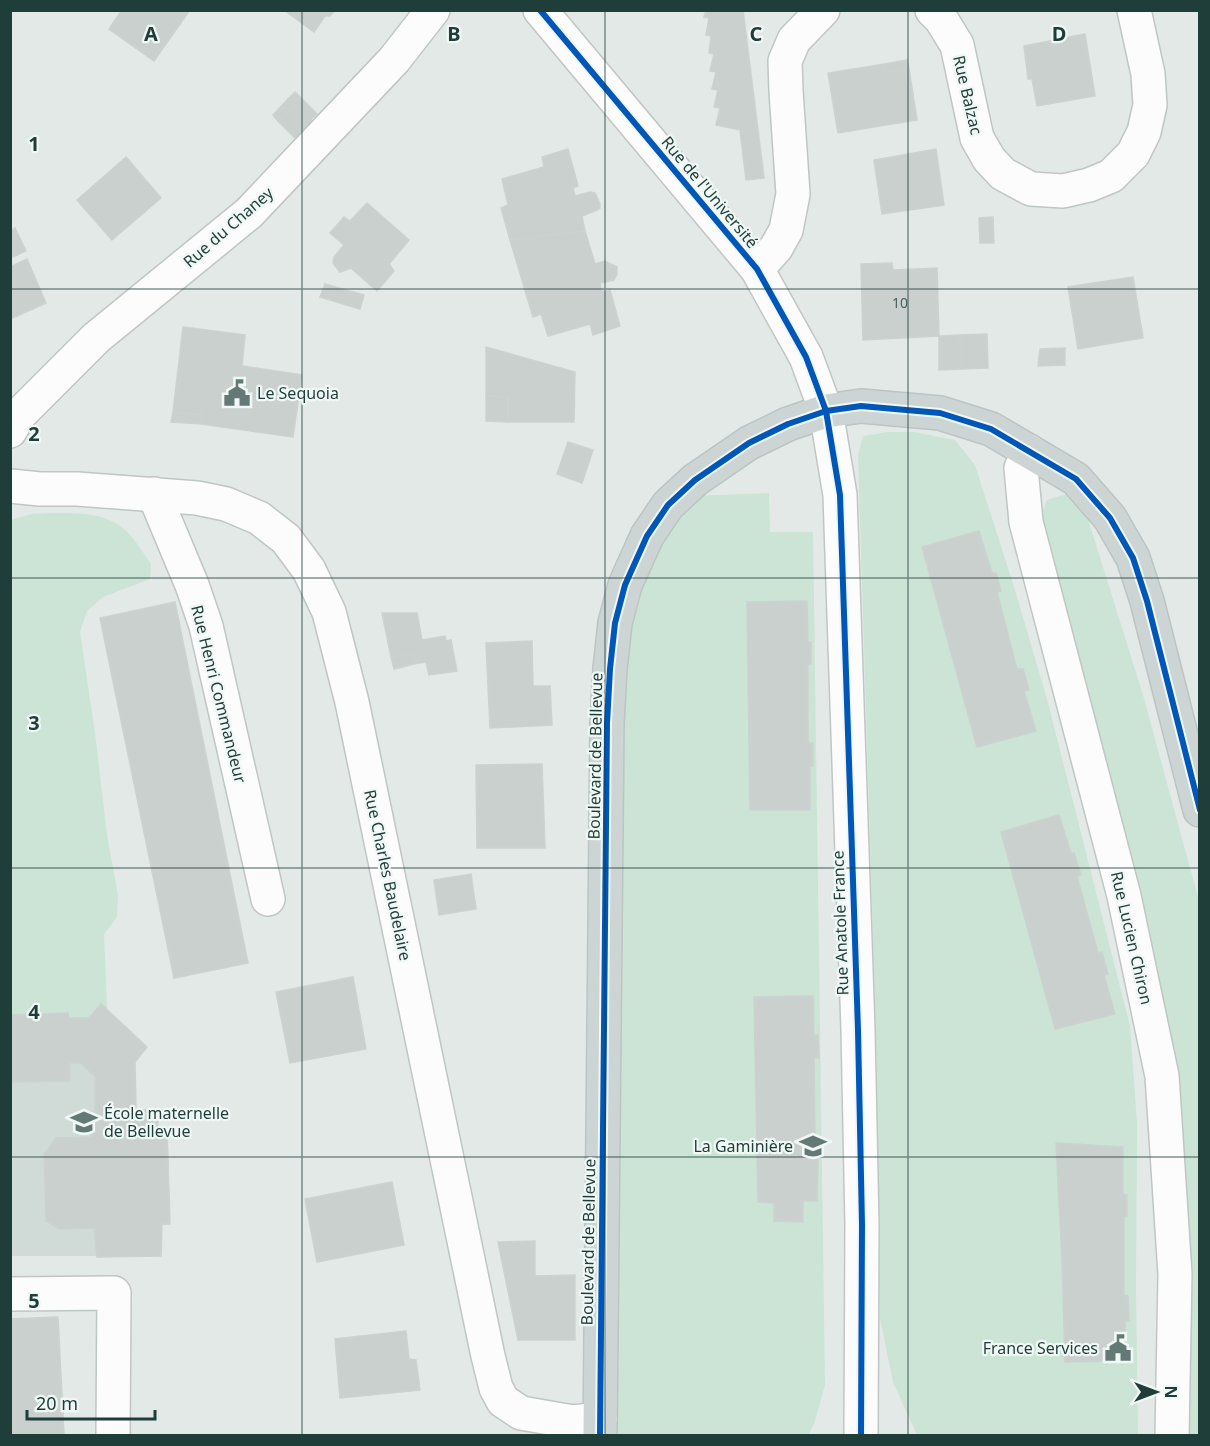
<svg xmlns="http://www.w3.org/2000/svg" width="1210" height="1446" font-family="'Noto Sans',sans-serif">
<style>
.built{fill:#d0dbd7}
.green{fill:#cbe4d5}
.building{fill:#cad0ce;stroke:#cbd2d0;stroke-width:1.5}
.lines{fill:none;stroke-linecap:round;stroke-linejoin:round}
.minor-casing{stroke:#c0c6c4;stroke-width:36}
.major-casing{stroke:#bbc5c3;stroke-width:36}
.minor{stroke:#fbfcfb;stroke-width:33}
.major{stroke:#cdd5d4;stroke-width:33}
.cycleway-casing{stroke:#f0f8f5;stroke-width:10}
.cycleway{stroke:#0057b8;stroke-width:6}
.grid{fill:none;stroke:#1f3d39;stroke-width:1.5;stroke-opacity:0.55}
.labels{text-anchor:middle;stroke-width:4.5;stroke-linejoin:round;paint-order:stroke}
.number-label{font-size:14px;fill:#4a625f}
.street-label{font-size:16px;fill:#1f3d39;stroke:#f0f8f5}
.poi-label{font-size:16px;fill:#1f3d39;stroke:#f0f8f5;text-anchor:start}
.grid-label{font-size:20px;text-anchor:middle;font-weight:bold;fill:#1f3d39;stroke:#f0f8f5;stroke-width:4.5;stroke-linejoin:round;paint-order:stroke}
</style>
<rect width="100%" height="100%" fill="#e3e9e7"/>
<polygon class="built" points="101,1004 147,1047 135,1062 136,1109 158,1110 158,1133 168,1144 170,1224 162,1225 161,1256 11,1256 10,1015 68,1013"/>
<g class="green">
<polygon points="888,432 915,432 955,440 975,465 1015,590 1047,699 1130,1026 1137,1123 1136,1289 1138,1435 917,1435 893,1382 880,1318 876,1032 858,455 863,436"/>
<polygon points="769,493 770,532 813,532 825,1385 814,1424 808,1435 618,1436 620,665 627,626 654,543 692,496"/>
<polygon points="1066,494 1087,516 1143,695 1199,901 1199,1435 1187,1435 1180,1124 1039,522 1047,500"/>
<path d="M52,513C77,513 106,512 125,530C135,539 143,553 151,564L150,579L103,597L87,611L80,632L95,733L107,835L118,895L117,917L104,934L107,1009L101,1004L89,1018H69L68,1013L11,1015V520L31,514Z"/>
</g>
<g class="building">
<polygon points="122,10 190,10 154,61 109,29"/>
<polygon points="284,10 335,10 330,16 325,16 314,32"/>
<polygon points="706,10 743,10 764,178 746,180 740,130 716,125 720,108 714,107 718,90 712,89 716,72 710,71 714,54 709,53 711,36 706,35 709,18 704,17"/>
<polygon points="1085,34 1095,96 1037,106 1032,79 1028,79 1024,46"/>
<polygon points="907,60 909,69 885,73 884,64"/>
<polygon points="884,64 885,73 909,69 917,120 838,133 828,73"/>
<polygon points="295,92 317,114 311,119 313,122 296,139 278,121 295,106 288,99"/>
<polygon points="288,99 295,106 278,121 273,115"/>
<polygon points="568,149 578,186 573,188 575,196 590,192 595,193 600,204 600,208 597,210 582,216 585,231 510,240 501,208 508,205 502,179 544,167 542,157"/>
<polygon points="936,149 944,205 882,214 874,160"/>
<polygon points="126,157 161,198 112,240 77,200"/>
<polygon points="367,203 409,240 389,264 394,271 377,291 351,268 340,272 333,263 334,257 344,245 330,233 344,217 350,221"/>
<polygon points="993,217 994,243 980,243 979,218"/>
<polygon points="15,228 26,251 13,257 10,252 10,231"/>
<polygon points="585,231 595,264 605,261 617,267 617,274 614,280 600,283 602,292 610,290 620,326 593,335 590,324 548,336 541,314 533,317 510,240"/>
<polygon points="27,259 46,303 10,319 10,278 12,278 10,267"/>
<polygon points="892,263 893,270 937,268 939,336 863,340 861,264"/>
<polygon points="1133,277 1143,338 1078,349 1068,287"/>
<polygon points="325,284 364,295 360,309 320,297"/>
<polygon points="183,327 245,335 242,366 302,375 293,437 202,424 203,415 173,412"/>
<polygon points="987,334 988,368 961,369 960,335"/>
<polygon points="960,335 961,369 939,370 939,336"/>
<polygon points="486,347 575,372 574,422 508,422 508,397 486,396"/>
<polygon points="1065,348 1065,365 1038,366 1040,349"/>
<polygon points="486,396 508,397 508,422 486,421"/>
<polygon points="173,412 203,415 202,424 171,422"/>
<polygon points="568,442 593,450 582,483 557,474"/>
<polygon points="979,531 992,573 996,573 1001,591 997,592 1017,669 1023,669 1029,690 1024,691 1036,731 977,747 922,547"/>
<polygon points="807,601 808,642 811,642 811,664 808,664 808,743 813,743 813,766 810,766 810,810 750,810 747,602"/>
<polygon points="175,602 248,963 174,978 100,618"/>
<polygon points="382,613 417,613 422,640 445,636 446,641 451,640 457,671 429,675 426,662 414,664 412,653 391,657"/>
<polygon points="532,641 533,686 550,686 552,725 490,728 486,643"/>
<polygon points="412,653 414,664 394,669 391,657"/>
<polygon points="542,764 545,848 477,848 476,765"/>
<polygon points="1059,815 1071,853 1074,853 1081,875 1077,876 1098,953 1102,952 1108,974 1104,975 1115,1014 1055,1029 1001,832"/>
<polygon points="471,874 476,909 439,915 434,880"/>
<polygon points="353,977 366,1049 290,1063 276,992"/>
<polygon points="813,996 814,1036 818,1035 819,1058 814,1058 815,1137 820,1138 818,1161 817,1201 803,1201 803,1222 774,1221 774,1203 758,1202 754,997"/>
<polygon points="101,1004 147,1047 135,1062 136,1110 158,1110 158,1133 167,1131 170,1224 162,1224 161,1256 97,1257 94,1228 59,1229 46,1221 44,1154 56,1138 91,1137 91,1112 95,1112 95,1077 81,1063 70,1063 70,1081 10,1082 10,1015 68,1013 69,1018 89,1018"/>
<polygon points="1056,1143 1123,1147 1123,1194 1127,1195 1127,1216 1124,1217 1124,1295 1128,1296 1129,1321 1125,1320 1126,1361 1065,1362 1062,1260"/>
<polygon points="392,1182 404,1245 317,1262 305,1199"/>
<polygon points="535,1241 535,1276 575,1275 575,1340 518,1340 498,1242"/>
<polygon points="58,1317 64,1436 10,1436 10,1319"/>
<polygon points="406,1331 409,1359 416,1360 420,1390 340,1398 335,1339"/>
</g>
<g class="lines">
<defs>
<g id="minor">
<polyline points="540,10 757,269 806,357 826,411 840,495 858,1030 862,1225 861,1436"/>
<polyline points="932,10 941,19 957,45 977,138 989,159 1003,174 1031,189 1063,191 1089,185 1111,176 1133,154 1144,132 1150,105 1148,74 1134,10"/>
<polyline points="757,269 776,248 786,230 793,194 786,91 785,61 794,40 823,10"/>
<polyline points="10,431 20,414 96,338 249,213 394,60 433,10"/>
<polyline points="1029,451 1021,468 1026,522 1124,896 1162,1076 1175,1274 1172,1436"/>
<polyline points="10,486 40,489 77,489 197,498 226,504 259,518 286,539 309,570 329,612 352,702 488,1356 496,1388 503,1401 521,1413 573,1422 600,1419"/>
<polyline points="154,494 192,585 206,626 268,899"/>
<polyline points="10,1294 114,1293 113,1436"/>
</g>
<polyline id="major" points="600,1436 607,723 610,669 615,623 625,585 647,536 668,505 695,480 749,443 788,424 826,411 861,406 940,413 991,429 1076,479 1110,518 1133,558 1147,601 1200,810"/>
</defs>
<use href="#minor" class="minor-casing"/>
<use href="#major" class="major-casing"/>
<use href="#minor" class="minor"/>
<use href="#major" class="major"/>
<defs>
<g id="cycleway">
<polyline points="540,10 757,269 806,357 826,411 840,495 858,1030 862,1225 861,1436"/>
<polyline points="600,1436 607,723 610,669 615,623 625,585 647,536 668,505 695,480 749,443 788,424 826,411 861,406 940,413 991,429 1076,479 1110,518 1133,558 1147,601 1200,810"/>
</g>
</defs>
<use href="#cycleway" class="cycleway-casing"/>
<use href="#cycleway" class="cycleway"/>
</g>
<path class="grid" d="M302,10V1436M605,10V1436M908,10V1436M10,289H1200M10,578H1200M10,868H1200M10,1157H1200"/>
<defs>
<symbol id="civic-bare" viewBox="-9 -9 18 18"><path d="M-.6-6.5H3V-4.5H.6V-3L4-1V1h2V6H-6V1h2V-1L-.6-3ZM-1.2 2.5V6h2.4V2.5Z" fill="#647976" stroke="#f0f8f5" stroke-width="2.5" paint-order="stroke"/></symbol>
<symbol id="school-bare" viewBox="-9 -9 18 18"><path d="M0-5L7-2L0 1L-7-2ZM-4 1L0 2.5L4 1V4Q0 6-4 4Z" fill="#647976" stroke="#f0f8f5" stroke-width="2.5" paint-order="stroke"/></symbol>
</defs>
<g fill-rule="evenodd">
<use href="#civic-bare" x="218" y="374" width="38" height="38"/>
<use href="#school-bare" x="65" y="1103" width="38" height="38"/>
<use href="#school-bare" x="794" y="1127" width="38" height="38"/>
<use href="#civic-bare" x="1099" y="1329" width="38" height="38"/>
</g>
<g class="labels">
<g class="number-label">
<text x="900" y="308">10</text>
</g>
<g class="street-label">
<text transform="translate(968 95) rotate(77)" y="6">Rue Balzac</text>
<text transform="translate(710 192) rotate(50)" y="6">Rue de l'Université</text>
<text transform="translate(228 227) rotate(-41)" y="6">Rue du Chaney</text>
<text transform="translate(219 694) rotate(76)" y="6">Rue Henri Commandeur</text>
<text transform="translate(595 756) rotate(-89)" y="6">Boulevard de Bellevue</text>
<text transform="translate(388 875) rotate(78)" y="6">Rue Charles Baudelaire</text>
<text transform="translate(840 923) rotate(-92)" y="6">Rue Anatole France</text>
<text transform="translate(1132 938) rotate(77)" y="6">Rue Lucien Chiron</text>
<text transform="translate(588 1242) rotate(-89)" y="6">Boulevard de Bellevue</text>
</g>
<g class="poi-label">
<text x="257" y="399">Le Sequoia</text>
<text x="104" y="1119">École maternelle<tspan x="104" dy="18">de Bellevue</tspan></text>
<text x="793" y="1152" text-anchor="end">La Gaminière</text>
<text x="1098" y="1354" text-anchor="end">France Services</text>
</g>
</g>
<g class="grid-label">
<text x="151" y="41">A</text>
<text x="454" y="41">B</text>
<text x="756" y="41">C</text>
<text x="1059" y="41">D</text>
<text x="34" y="151">1</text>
<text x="34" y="441">2</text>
<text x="34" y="730">3</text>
<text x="34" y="1019">4</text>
<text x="34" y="1308">5</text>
</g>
<rect width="1210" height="1446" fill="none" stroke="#1f3d39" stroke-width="24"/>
<g transform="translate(1156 1392) rotate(90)" stroke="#f0f8f5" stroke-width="4.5" paint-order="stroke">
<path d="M0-4.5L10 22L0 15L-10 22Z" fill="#1f3d39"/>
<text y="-9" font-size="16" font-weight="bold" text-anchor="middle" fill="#1f3d39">N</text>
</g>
<path d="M27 1410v9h128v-9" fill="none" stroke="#1f3d39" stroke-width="3"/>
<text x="36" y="1410" font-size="18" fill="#1f3d39" stroke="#f0f8f5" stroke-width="4.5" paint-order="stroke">20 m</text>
</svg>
